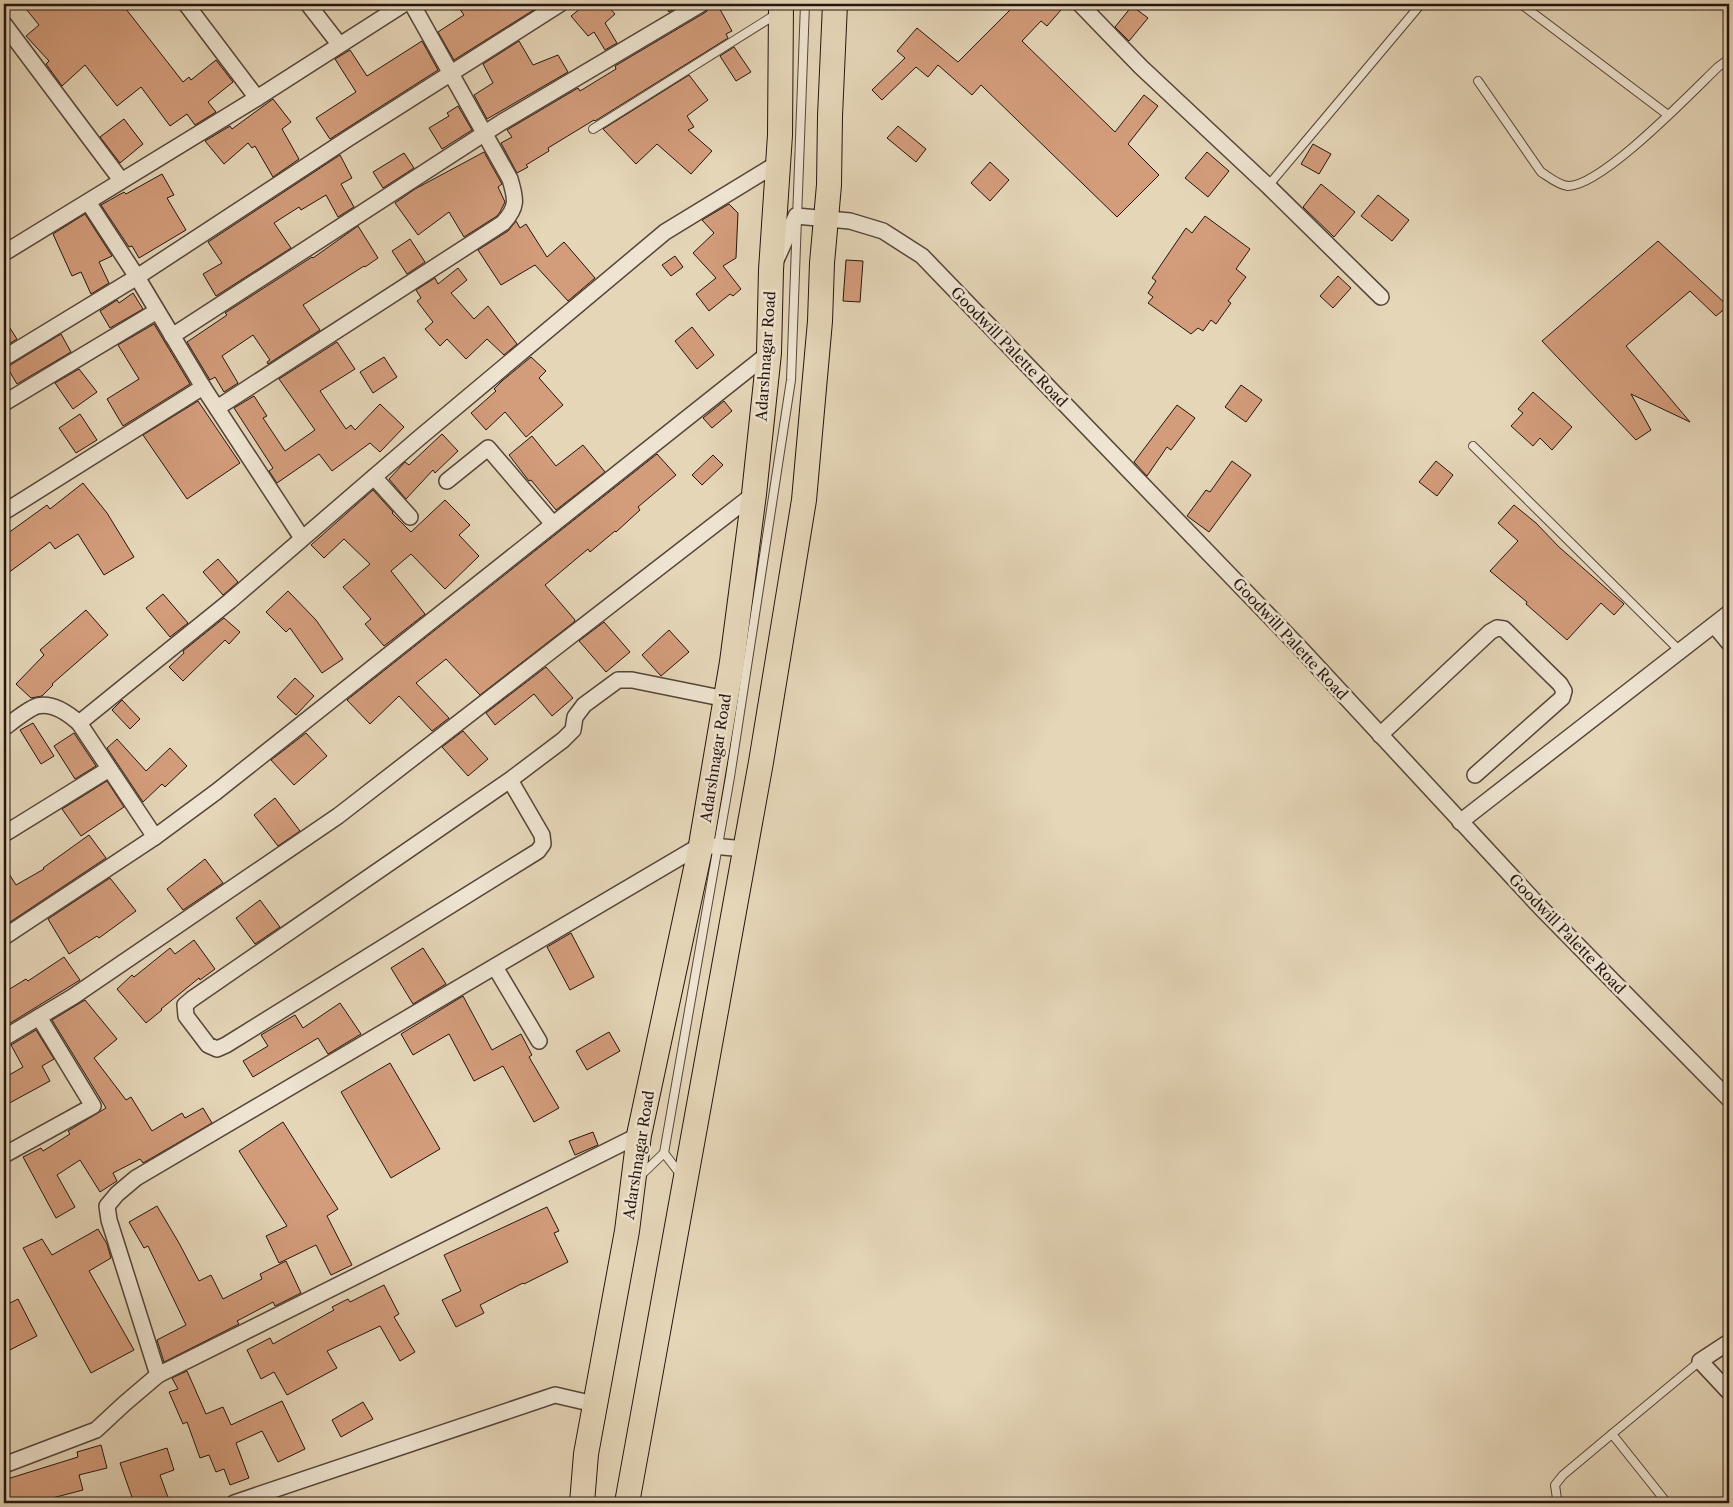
<svg xmlns="http://www.w3.org/2000/svg" width="1733" height="1507" font-family="'Libre Caslon Text',serif">
<style>
.building{fill:#d39c7b;stroke:#26150f}
.lines{fill:none;stroke-linecap:round;stroke-linejoin:round}
.service-casing{stroke:#564539;stroke-width:10}
.minor-casing{stroke:#564539;stroke-width:18}
.primary-casing{stroke:#26150f;stroke-width:26}
.service{stroke:#eee4d1;stroke-width:8}
.minor{stroke:#eee4d1;stroke-width:15}
.primary{stroke:#e5d6b8;stroke-width:24}
.labels{text-anchor:middle;stroke-width:5;stroke-linejoin:round;paint-order:stroke}
.street-label{font-size:15px;fill:#26150f;stroke:#eee4d1}
</style>
<rect width="100%" height="100%" fill="#e5d6b8"/>
<filter id="stains"><feTurbulence type="fractalNoise" baseFrequency=".004" numOctaves="4"/><feColorMatrix values="0 0 0 0 .2 0 0 0 0 .09 0 0 0 0 .02 0 0 0 .5 -.17"/></filter>
<radialGradient id="worn" r=".72"><stop offset=".6" stop-color="#630" stop-opacity="0"/><stop offset="1" stop-color="#630" stop-opacity=".3"/></radialGradient>
<g class="building">
<polygon points="22,4 122,4 183,82 189,77 191,80 216,60 233,82 208,102 216,112 195,125 187,114 170,126 141,87 117,106 85,65 62,86 46,64 49,61 26,36 39,25"/>
<polygon points="456,4 543,4 454,60 438,32 464,15"/>
<polygon points="586,4 606,4 615,14 605,23 617,43 605,50 594,32 588,36 571,16"/>
<polygon points="664,4 683,4 669,12"/>
<polygon points="710,4 717,4 732,31 726,34 728,38 595,121 594,120 548,148 549,151 526,165 528,167 517,173 501,143 512,137 507,130 578,88 580,91 616,69 615,66 706,12 709,8"/>
<polygon points="1016,4 1054,4 1061,10 1047,26 1041,21 1022,41 1115,132 1144,95 1158,106 1128,144 1159,175 1117,217 981,85 972,95 938,65 928,77 916,67 882,100 872,90 905,58 897,51 917,28 958,62"/>
<polygon points="1132,6 1148,18 1129,41 1115,27"/>
<polygon points="422,41 438,70 330,139 316,118 356,92 335,59 350,50 367,76"/>
<polygon points="519,41 533,65 558,55 568,72 487,119 474,95 493,83 483,64"/>
<polygon points="734,47 751,72 736,81 720,56"/>
<polygon points="689,75 708,100 687,116 694,127 688,130 712,151 691,174 657,144 636,164 603,129"/>
<polygon points="273,99 291,122 282,129 299,159 273,177 255,146 252,148 248,143 224,164 205,141 230,126 232,129"/>
<polygon points="458,106 472,130 442,149 429,128 449,116 447,113"/>
<polygon points="124,119 143,144 120,163 100,137"/>
<polygon points="898,126 926,149 916,162 887,138"/>
<polygon points="1313,144 1331,154 1319,174 1301,164"/>
<polygon points="484,152 502,184 498,187 505,202 500,212 497,216 464,237 449,212 418,235 395,203 415,189"/>
<polygon points="1207,152 1229,171 1208,197 1185,178"/>
<polygon points="404,153 414,168 383,188 373,172"/>
<polygon points="340,155 352,178 341,184 354,207 338,217 326,195 301,210 299,207 274,223 291,248 216,296 203,274 222,263 208,242"/>
<polygon points="990,162 1009,180 990,201 971,183"/>
<polygon points="162,174 174,195 167,198 186,230 139,258 132,246 129,247 101,205 124,192 126,194"/>
<polygon points="1321,184 1355,212 1334,237 1303,207"/>
<polygon points="1378,195 1409,220 1392,241 1361,216"/>
<polygon points="729,204 738,213 736,258 723,266 741,289 733,296 730,294 709,311 696,294 716,278 693,253 714,233 702,220"/>
<polygon points="85,214 112,256 99,262 109,283 91,294 81,272 72,276 53,234"/>
<polygon points="1205,216 1250,249 1236,269 1246,277 1228,301 1231,303 1216,324 1211,320 1203,331 1198,328 1191,334 1148,303 1153,297 1148,293 1156,281 1152,278 1186,228 1192,233"/>
<polygon points="516,221 520,228 526,224 547,257 564,242 595,278 568,301 535,265 501,285 478,250 508,231"/>
<polygon points="358,226 378,258 365,267 364,266 303,305 320,330 268,364 267,362 270,360 253,335 222,356 238,383 224,392 215,377 210,380 187,342 227,315 225,313 312,257 313,258"/>
<polygon points="410,239 425,262 407,274 392,251"/>
<polygon points="1658,241 1728,306 1716,316 1690,291 1626,346 1690,422 1631,394 1651,430 1636,440 1542,341"/>
<polygon points="675,256 683,267 671,276 662,265"/>
<polygon points="846,260 863,261 860,302 843,301"/>
<polygon points="458,268 467,280 451,293 474,319 488,306 517,344 504,355 487,339 466,359 447,339 440,346 425,329 433,322 417,301 421,298 416,290 435,278 438,284"/>
<polygon points="1338,276 1351,288 1333,308 1320,296"/>
<polygon points="133,293 143,309 110,328 100,311 117,300 119,303"/>
<polygon points="4,319 17,339 4,347"/>
<polygon points="154,324 190,384 123,426 107,399 139,379 118,345"/>
<polygon points="692,327 714,355 697,369 675,341"/>
<polygon points="61,334 71,352 17,384 7,367"/>
<polygon points="337,342 355,369 320,391 346,429 351,425 355,430 380,404 404,427 380,452 370,443 332,471 319,454 277,483 269,471 273,468 234,408 254,396 267,416 263,418 285,451 315,430 279,379"/>
<polygon points="384,357 397,377 373,393 360,372"/>
<polygon points="531,357 546,371 539,378 563,405 526,437 505,412 486,430 471,413 496,391 494,389 502,381"/>
<polygon points="79,369 97,392 73,409 55,383"/>
<polygon points="1241,385 1262,400 1246,422 1225,407"/>
<polygon points="1533,392 1572,427 1552,450 1540,438 1533,446 1511,426 1523,413 1518,409"/>
<polygon points="198,401 240,463 187,499 143,435"/>
<polygon points="724,401 732,411 712,428 703,418"/>
<polygon points="1177,405 1195,418 1171,450 1167,447 1147,476 1134,462"/>
<polygon points="80,414 97,440 76,453 59,428"/>
<polygon points="442,434 458,451 435,473 433,470 406,499 389,479 405,462 409,465"/>
<polygon points="532,436 556,466 583,445 605,472 556,510 531,480 529,481 509,455"/>
<polygon points="657,454 676,475 638,507 640,510 616,532 615,531 590,552 588,549 545,585 575,620 574,622 480,695 446,659 416,683 449,718 432,731 399,696 370,724 347,700"/>
<polygon points="713,455 723,465 702,485 692,475"/>
<polygon points="1232,461 1251,475 1209,532 1187,516 1206,490 1210,492"/>
<polygon points="1436,461 1453,475 1437,496 1419,482"/>
<polygon points="83,483 107,513 134,557 104,575 78,534 55,549 50,542 4,576 4,536 47,505 50,509"/>
<polygon points="373,490 393,512 392,513 411,532 445,500 470,525 459,535 479,556 445,589 411,554 391,571 425,614 384,646 365,624 371,619 343,587 370,564 344,539 324,558 311,545"/>
<polygon points="1514,505 1536,523 1559,547 1624,604 1614,615 1601,603 1567,640 1526,604 1527,602 1490,571 1518,541 1498,523"/>
<polygon points="218,559 238,582 223,595 203,572"/>
<polygon points="288,591 316,620 343,659 322,673 290,628 286,632 266,612"/>
<polygon points="163,594 188,623 170,637 146,608"/>
<polygon points="86,610 108,635 52,684 53,685 42,696 31,698 16,684 44,655 40,650"/>
<polygon points="224,618 240,632 229,644 225,640 183,681 169,667 184,653 183,651"/>
<polygon points="604,622 630,652 606,672 579,641"/>
<polygon points="669,630 689,652 661,676 642,655"/>
<polygon points="546,667 573,698 552,716 534,694 495,725 486,713"/>
<polygon points="295,678 314,696 296,715 277,697"/>
<polygon points="122,700 140,719 130,729 112,710"/>
<polygon points="33,723 54,756 41,764 20,730"/>
<polygon points="463,731 488,759 468,776 442,747"/>
<polygon points="74,733 96,766 75,779 54,746"/>
<polygon points="306,733 327,756 294,785 271,760"/>
<polygon points="117,739 146,771 170,748 187,766 165,787 162,784 143,802 107,748"/>
<polygon points="107,781 124,807 81,836 62,809"/>
<polygon points="275,798 300,831 278,846 254,815"/>
<polygon points="89,835 106,858 4,926 4,866 16,885 44,869 43,868"/>
<polygon points="205,859 223,883 183,910 167,889"/>
<polygon points="110,878 136,911 99,938 97,936 69,954 48,919"/>
<polygon points="260,900 280,927 255,944 236,918"/>
<polygon points="571,933 594,977 570,990 547,947"/>
<polygon points="194,940 215,969 200,980 199,978 161,1009 162,1010 146,1023 117,989 132,975 134,977 170,948 175,954"/>
<polygon points="423,948 446,984 413,1004 391,968"/>
<polygon points="64,957 80,980 4,1027 4,996 10,993 8,990 26,979 28,981"/>
<polygon points="463,996 492,1050 521,1034 532,1055 529,1057 559,1108 534,1122 503,1066 474,1081 449,1034 413,1055 401,1034"/>
<polygon points="85,1000 117,1039 94,1058 126,1100 131,1097 152,1131 182,1113 185,1118 203,1108 212,1123 143,1163 140,1159 113,1173 117,1181 100,1192 80,1160 57,1175 75,1207 56,1218 23,1157 41,1148 43,1151 70,1134 68,1131 106,1108 52,1020"/>
<polygon points="340,1003 361,1034 328,1054 318,1038 253,1077 243,1061 268,1046 261,1035 295,1015 303,1028"/>
<polygon points="36,1030 54,1059 42,1066 50,1081 4,1106 4,1078 23,1067 11,1045"/>
<polygon points="609,1032 620,1051 587,1070 576,1051"/>
<polygon points="390,1063 440,1149 391,1178 341,1092"/>
<polygon points="283,1122 338,1209 327,1216 352,1265 331,1275 316,1245 279,1263 266,1236 287,1226 239,1151"/>
<polygon points="593,1132 598,1145 575,1155 569,1141"/>
<polygon points="157,1206 179,1243 199,1281 211,1275 223,1299 262,1279 260,1274 286,1261 301,1293 275,1306 273,1302 237,1321 239,1324 237,1325 164,1362 157,1340 186,1325 148,1246 144,1248 129,1222"/>
<polygon points="547,1207 559,1231 554,1233 568,1262 524,1284 523,1283 480,1305 484,1313 456,1327 442,1300 461,1291 444,1255"/>
<polygon points="98,1229 107,1244 111,1258 89,1271 134,1350 91,1373 23,1248 42,1239 52,1255"/>
<polygon points="384,1285 399,1314 394,1317 415,1352 400,1361 380,1326 327,1351 337,1368 287,1395 274,1372 261,1379 247,1350 270,1338 273,1344 334,1310 332,1307 348,1299 350,1302"/>
<polygon points="18,1299 37,1336 4,1353 4,1306"/>
<polygon points="187,1371 206,1414 223,1407 231,1425 282,1401 305,1449 278,1462 262,1431 236,1443 249,1478 230,1485 224,1469 216,1472 209,1455 200,1458 187,1422 183,1424 169,1392 178,1389 172,1378"/>
<polygon points="363,1402 373,1419 341,1437 332,1420"/>
<polygon points="101,1445 107,1468 79,1475 83,1490 33,1503 11,1503 4,1480 78,1457 77,1452"/>
<polygon points="167,1448 174,1470 160,1475 170,1503 134,1503 120,1463"/>
</g>
<g class="lines">
<defs>
<g id="service">
<polyline points="1521,4 1668,115"/>
<path d="M1478,81L1541,172C1549,177 1558,185 1568,186C1602,186 1691,93 1718,67L1729,59"/>
<polyline points="593,129 778,13"/>
<polyline points="1268,186 1421,4"/>
<polyline points="1473,446 1680,651"/>
<polyline points="664,1153 681,1175"/>
<polyline points="640,1176 664,1153 730,777 791,380 805,4"/>
<polyline points="1561,1503 1557,1499 1555,1485 1563,1475 1612,1434"/>
<polyline points="1667,1503 1612,1434 1700,1361"/>
</g>
<g id="minor">
<polyline points="186,4 257,98"/>
<polyline points="308,4 339,44"/>
<polyline points="1080,4 1141,67 1268,186 1381,297"/>
<polyline points="4,24 121,180"/>
<polyline points="88,202 137,277 203,387 302,538"/>
<polyline points="4,253 257,98 404,4"/>
<polyline points="777,258 796,216 850,221 883,231 922,256 1302,650 1541,908 1729,1099"/>
<polyline points="172,336 502,122 701,4"/>
<polyline points="4,358 137,277 349,138 560,4"/>
<polyline points="4,403 157,311"/>
<path d="M217,408L503,223C518,207 516,199 510,179L412,4"/>
<polyline points="374,477 410,517"/>
<polyline points="447,481 488,448 553,524"/>
<polyline points="4,512 203,387"/>
<polyline points="1714,625 1729,643"/>
<polyline points="79,723 230,601 418,439 665,232 778,163"/>
<path d="M4,728C12,722 28,709 37,706C53,702 69,714 79,723L155,837"/>
<polyline points="1380,735 1490,632 1497,628 1504,629 1560,684 1564,691 1562,698 1475,775"/>
<polyline points="510,780 192,999 185,1005 186,1016 208,1045 217,1049 226,1045 538,851 543,844 542,835 510,780 563,740 573,730 575,717 584,705 618,680 632,680 726,699"/>
<polyline points="1460,822 1729,613"/>
<polyline points="4,834 109,769"/>
<polyline points="4,937 155,837 216,792 769,353"/>
<polyline points="495,967 539,1041"/>
<polyline points="4,1038 74,996 338,816 754,494"/>
<polyline points="4,1155 93,1106 39,1017"/>
<polyline points="1729,1342 1700,1361 1729,1392"/>
<polyline points="158,1375 109,1220 107,1206 117,1194 136,1178 701,845 745,849"/>
<polyline points="4,1465 96,1430 124,1404 158,1375 639,1135"/>
<polyline points="234,1503 555,1395 594,1404"/>
</g>
<g id="primary">
<polyline points="582,1503 586,1454 627,1231 639,1135 701,845 732,662 754,494 769,353 771,270 780,135 781,4"/>
<polyline points="627,1503 761,762 804,500 820,321 822,263 829,185 830,116 835,4"/>
</g>
</defs>
<use href="#service" class="service-casing"/>
<use href="#minor" class="minor-casing"/>
<use href="#primary" class="primary-casing"/>
<use href="#service" class="service"/>
<use href="#minor" class="minor"/>
<use href="#primary" class="primary"/>
</g>
<g class="labels">
<g class="street-label">
<text transform="translate(1009 347) rotate(46)" y="5">Goodwill Palette Road</text>
<text transform="translate(766 356) rotate(-86)" y="5">Adarshnagar Road</text>
<text transform="translate(1290 639) rotate(47)" y="5">Goodwill Palette Road</text>
<text transform="translate(716 758) rotate(-81)" y="5">Adarshnagar Road</text>
<text transform="translate(1567 934) rotate(46)" y="5">Goodwill Palette Road</text>
<text transform="translate(639 1155) rotate(-81)" y="5">Adarshnagar Road</text>
</g>
</g>
<rect width="1733" height="1507" fill="none" stroke="#e5d6b8" stroke-width="20"/>
<rect x="5" y="5" width="1723" height="1497" fill="none" stroke="#26150f" stroke-width="2.5"/>
<rect x="10" y="10" width="1713" height="1487" fill="none" stroke="#26150f"/>
<rect width="100%" height="100%" filter="url(#stains)"/>
<rect width="100%" height="100%" fill="url(#worn)"/>
</svg>
